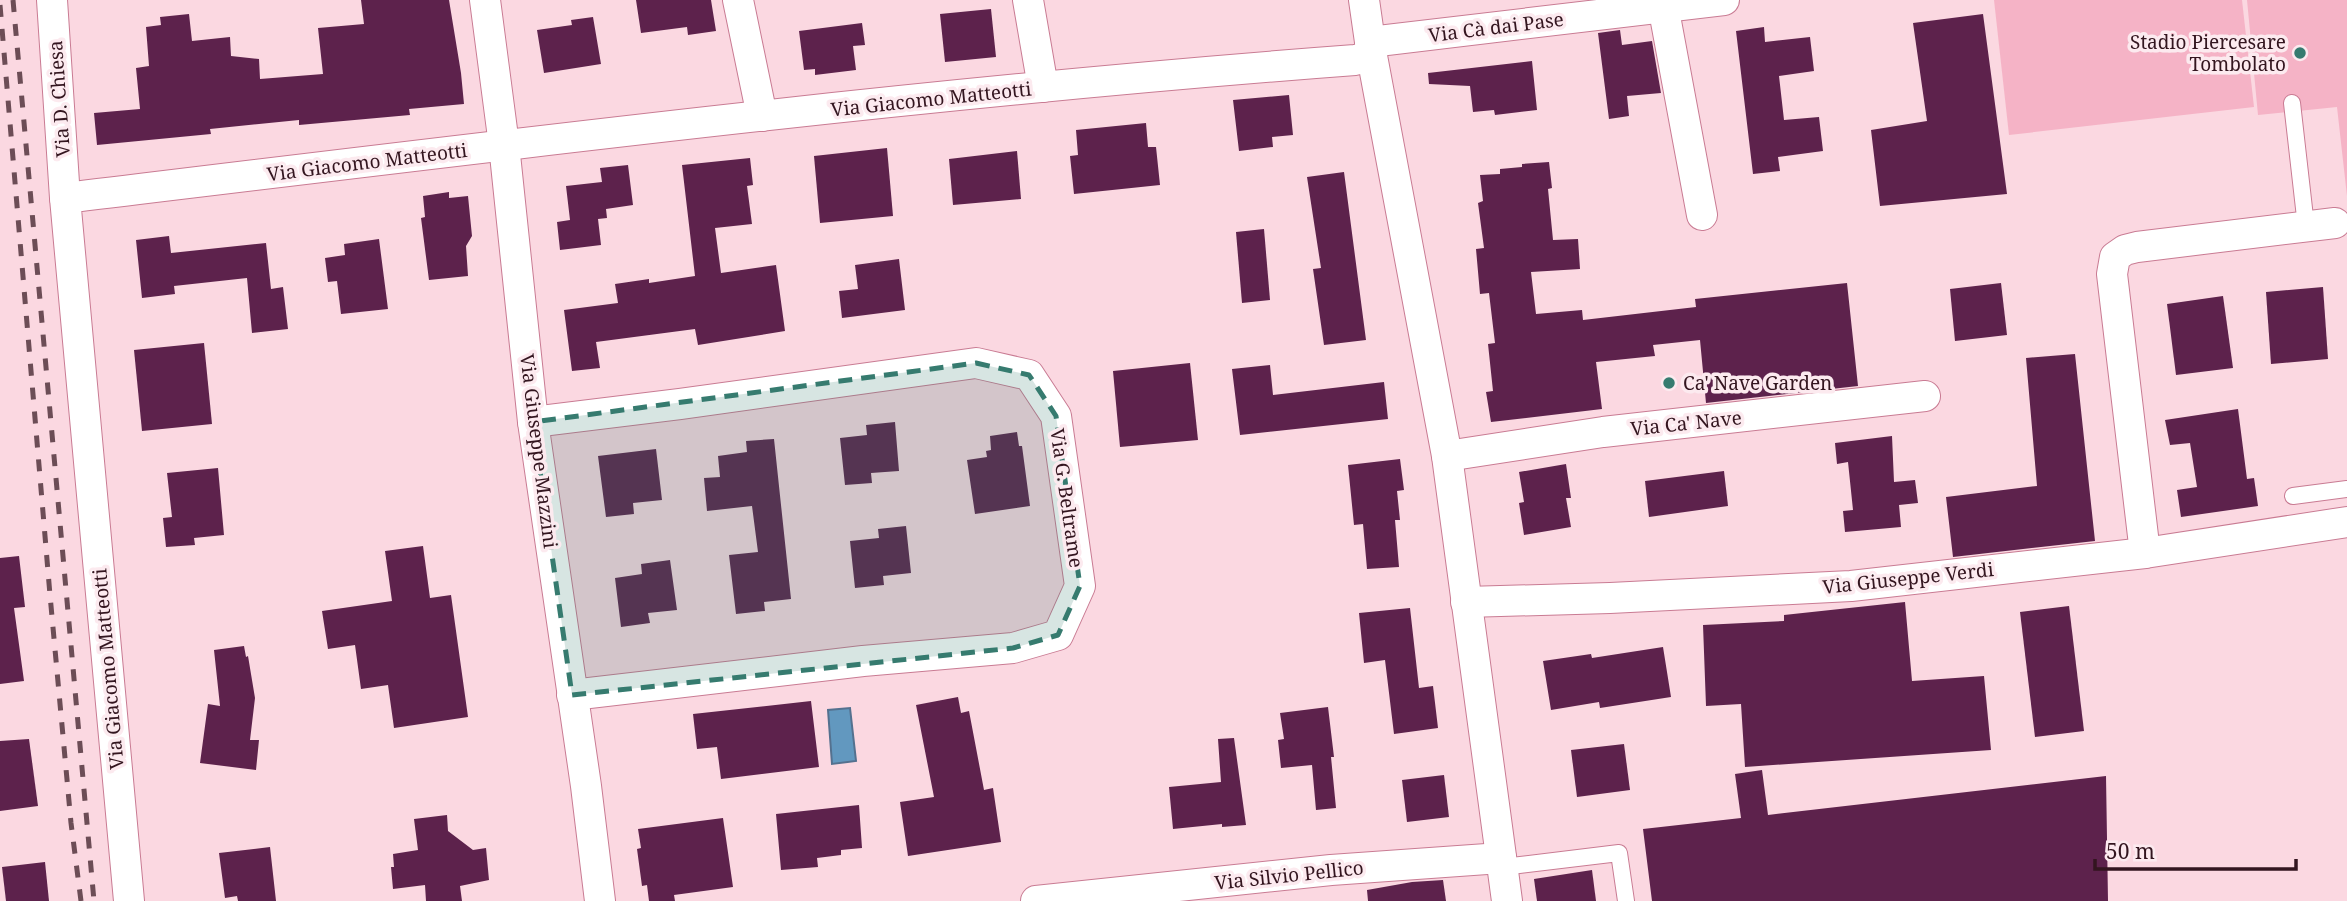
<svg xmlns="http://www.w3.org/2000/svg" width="2347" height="901" font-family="'Noto Serif',serif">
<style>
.green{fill:#f5b3c6}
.water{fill:#6298bf;stroke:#54718f;stroke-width:2}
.building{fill:#5d224c}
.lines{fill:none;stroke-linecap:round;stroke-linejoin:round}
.service-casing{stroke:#c97b93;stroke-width:18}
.minor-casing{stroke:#c97b93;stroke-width:32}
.service{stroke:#fff;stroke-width:16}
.minor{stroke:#fff;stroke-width:30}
.rail{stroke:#6c4d56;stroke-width:5;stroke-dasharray:12 12;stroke-linecap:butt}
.marked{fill:#367b6f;fill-opacity:0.2;stroke:#367b6f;stroke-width:5;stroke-dasharray:14 9;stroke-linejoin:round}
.poi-dot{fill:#367b6f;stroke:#fceaef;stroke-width:2.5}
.labels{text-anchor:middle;stroke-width:7;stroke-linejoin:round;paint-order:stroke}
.street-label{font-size:19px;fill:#33151f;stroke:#fceaef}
.poi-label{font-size:19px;fill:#33151f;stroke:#fceaef;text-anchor:end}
</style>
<rect width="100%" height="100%" fill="#fbd8e1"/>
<g class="green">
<polygon points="1994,0 2242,0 2254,107 2009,135"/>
<polygon points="2247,0 2347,0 2347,196 2337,107 2258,115"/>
</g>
<polygon class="water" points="850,708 856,761 832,764 828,710"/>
<g class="building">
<polygon points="361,0 449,0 461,73 464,104 409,109 410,115 299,125 299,120 210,129 211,134 97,145 94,113 140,109 136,68 149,66 146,27 161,25 160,17 189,14 192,41 230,37 231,56 259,59 260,79 323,74 318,28 364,24"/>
<polygon points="636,0 711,0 716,31 688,35 687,27 641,33"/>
<polygon points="991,9 996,57 945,62 940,14"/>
<polygon points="1983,14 2007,194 1880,206 1871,130 1927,121 1913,23"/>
<polygon points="593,17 601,64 544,73 537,30 572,25 571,20"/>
<polygon points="862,23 865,45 853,46 856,70 815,75 815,69 804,70 799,31"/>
<polygon points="1764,27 1765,42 1810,37 1814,71 1779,76 1784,120 1819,117 1823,151 1778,157 1780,171 1753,174 1736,31"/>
<polygon points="1620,30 1622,45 1652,41 1661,93 1627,96 1629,116 1609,119 1598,33"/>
<polygon points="1532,61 1537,110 1495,115 1494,110 1473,112 1470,86 1429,84 1428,73"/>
<polygon points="1289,95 1293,135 1272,137 1273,147 1239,151 1233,100"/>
<polygon points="1146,123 1148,147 1156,147 1160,185 1074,194 1070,156 1078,155 1076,130"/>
<polygon points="887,148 893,216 820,223 814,156"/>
<polygon points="1017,151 1021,199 953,205 949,159"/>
<polygon points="750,158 753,185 747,186 752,224 715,228 721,273 776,265 785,331 698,345 695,329 596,342 600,368 572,371 564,310 618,303 615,284 649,279 649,283 695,276 682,165"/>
<polygon points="1549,162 1552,188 1548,189 1553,240 1578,239 1580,269 1531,272 1536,314 1582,310 1583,320 1696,307 1695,299 1847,283 1858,386 1706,403 1700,340 1653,345 1655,356 1596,362 1602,409 1491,422 1486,392 1493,391 1488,344 1495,343 1489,293 1480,294 1476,249 1484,248 1478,203 1483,201 1480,175 1500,174 1500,169 1522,167 1522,164"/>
<polygon points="628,165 633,205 606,209 607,218 598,219 601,245 560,250 557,222 570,220 566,186 602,182 600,168"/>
<polygon points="1344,172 1366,340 1324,345 1313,269 1321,268 1307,177"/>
<polygon points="449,192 449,198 468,196 472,236 466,246 468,276 429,280 421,218 425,217 423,196"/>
<polygon points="1264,229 1270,300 1242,303 1236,232"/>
<polygon points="169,236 171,253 266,243 271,289 283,287 288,329 252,333 247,278 174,286 175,294 142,298 136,240"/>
<polygon points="379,239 388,309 341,314 337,281 328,282 325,258 345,255 344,244"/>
<polygon points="899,259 905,310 842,318 839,291 858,289 855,265"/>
<polygon points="2001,283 2007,335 1955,341 1950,289"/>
<polygon points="2323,287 2328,359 2271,364 2266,292"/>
<polygon points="2223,296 2233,368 2176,375 2167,304"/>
<polygon points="204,343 212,424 142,431 134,350"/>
<polygon points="2075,354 2095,541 1953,557 1946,497 2037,486 2026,358"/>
<polygon points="1190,363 1198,440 1120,447 1113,371"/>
<polygon points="1270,365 1273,395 1384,382 1388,419 1240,435 1232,369"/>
<polygon points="2238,409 2247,479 2254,478 2258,506 2181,517 2177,490 2197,487 2190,443 2170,445 2165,420"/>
<polygon points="895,422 899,471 871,473 872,483 845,485 840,438 867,435 866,425"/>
<polygon points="1017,432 1019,446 1022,446 1030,506 975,514 967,460 987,457 986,451 991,450 990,436"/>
<polygon points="1892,436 1894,482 1915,480 1918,503 1899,505 1901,527 1845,532 1843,511 1853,510 1848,462 1837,464 1835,443"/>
<polygon points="774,439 791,599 764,602 765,611 736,614 729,555 758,552 752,506 707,511 704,478 720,477 718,456 747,452 746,441"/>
<polygon points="656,449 662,500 633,503 634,514 606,517 598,456"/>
<polygon points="1400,459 1404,490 1397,491 1400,520 1395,520 1399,567 1367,569 1363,524 1354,525 1348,465"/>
<polygon points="1566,464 1571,498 1566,498 1571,527 1524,535 1519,503 1524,502 1519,472"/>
<polygon points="218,468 224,535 194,538 195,545 166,547 163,518 172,517 167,473"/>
<polygon points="1724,471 1728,506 1649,517 1645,481"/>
<polygon points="906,526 911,573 883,576 884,585 855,588 850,541 879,538 878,529"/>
<polygon points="423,546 430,598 451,595 468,717 394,728 388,685 361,689 355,645 328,649 322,611 392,601 385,551"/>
<polygon points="19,556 25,607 14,608 24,681 0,684 0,558"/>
<polygon points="670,560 677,610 648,613 650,623 621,627 615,578 642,574 641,564"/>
<polygon points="1905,602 1912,681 1984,676 1991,750 1745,767 1741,704 1706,706 1703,625 1784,621 1784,615"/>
<polygon points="2069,606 2084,731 2035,737 2020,612"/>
<polygon points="1410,608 1419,688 1433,686 1438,728 1394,734 1385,660 1364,663 1359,613"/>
<polygon points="244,646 246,657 248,656 255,698 250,740 259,740 256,770 200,763 208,704 220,706 214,650"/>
<polygon points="1663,647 1671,697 1600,708 1599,702 1551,710 1543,661 1591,654 1592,658"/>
<polygon points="958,697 961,713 969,711 984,790 993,788 1001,842 908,856 900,802 934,797 916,705"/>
<polygon points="811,701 819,767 721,779 717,747 697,749 693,714"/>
<polygon points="1328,707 1334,757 1331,757 1336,808 1316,810 1312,765 1281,768 1278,740 1284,739 1280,713"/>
<polygon points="1234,738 1246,825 1222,827 1222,824 1173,829 1169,787 1221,782 1218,739"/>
<polygon points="29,739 38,806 0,811 0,741"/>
<polygon points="1624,744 1630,790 1577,797 1571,750"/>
<polygon points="1762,770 1768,815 2106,776 2108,901 1652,901 1643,829 1741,818 1735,774"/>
<polygon points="1444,775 1449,817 1407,822 1402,780"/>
<polygon points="859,805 862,848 841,850 841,855 817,858 818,867 781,870 776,814"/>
<polygon points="447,815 448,831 473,850 486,848 489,880 460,886 462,901 426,901 425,885 393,889 391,867 394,867 393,854 418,850 414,819"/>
<polygon points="723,818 733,887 674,895 675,901 649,901 647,885 642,886 637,849 641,848 638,829"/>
<polygon points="270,847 276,901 238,901 237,896 225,898 219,853"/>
<polygon points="45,862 49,901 6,901 2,867"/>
<polygon points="1592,870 1596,901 1537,901 1534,879"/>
<polygon points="1443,880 1446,901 1368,901 1367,890 1412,882"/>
</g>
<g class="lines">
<defs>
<g id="service">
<polyline points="2292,103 2306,226"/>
<polyline points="2293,496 2347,489"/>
<polyline points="1503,867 1619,853 1626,901"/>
</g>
<g id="minor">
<polyline points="52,0 65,198"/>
<polyline points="485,0 504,145 533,422 586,786 600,901"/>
<polyline points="738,0 762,116"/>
<polyline points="1028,0 1043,87"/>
<polyline points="1364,0 1372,56 1447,456 1507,901"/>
<polyline points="1662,0 1702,215"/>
<polyline points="1370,42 1724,0"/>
<polyline points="533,422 680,404 976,363 1029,375 1056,416 1080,586 1058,635 1013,648 863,661 572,695"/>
<polyline points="1447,456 1603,432 1925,396"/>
<polyline points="2145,553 2112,274 2115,257 2125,250 2137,247 2335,223"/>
<polyline points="1466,602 1610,598 1851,586 2145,553 2347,522"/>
<path d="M129,901L65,198C495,146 924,92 1355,60L1372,56"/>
<polyline points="1036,901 1331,870 1501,858"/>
</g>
</defs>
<use href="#service" class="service-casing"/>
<use href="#minor" class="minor-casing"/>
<use href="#service" class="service"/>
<use href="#minor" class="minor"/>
<g class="rail">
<polyline points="13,0 94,901"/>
<polyline points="0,5 50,595 71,823 81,901"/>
</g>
</g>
<path class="marked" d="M976,363L1029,375L1056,416L1080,586L1058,635L1013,648L572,695L533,422Z"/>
<g class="poi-dot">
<circle cx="2300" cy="53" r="7"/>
<circle cx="1669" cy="383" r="7"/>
</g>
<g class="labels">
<g class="street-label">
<text transform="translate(1496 27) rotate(-7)" y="7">Via Cà dai Pase</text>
<text transform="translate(59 99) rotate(-94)" y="7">Via D. Chiesa</text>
<text transform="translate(931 99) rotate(-6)" y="7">Via Giacomo Matteotti</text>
<text transform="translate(367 162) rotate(-7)" y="7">Via Giacomo Matteotti</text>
<text transform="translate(1686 423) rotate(-6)" y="7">Via Ca' Nave</text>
<text transform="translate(539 451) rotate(83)" y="7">Via Giuseppe Mazzini</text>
<text transform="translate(1067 498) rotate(82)" y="7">Via G. Beltrame</text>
<text transform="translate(1908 578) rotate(-6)" y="7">Via Giuseppe Verdi</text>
<text transform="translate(108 669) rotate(-95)" y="7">Via Giacomo Matteotti</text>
<text transform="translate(1289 875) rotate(-6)" y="7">Via Silvio Pellico</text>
</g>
<g class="poi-label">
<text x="2286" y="49">Stadio Piercesare<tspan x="2286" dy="22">Tombolato</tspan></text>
<text x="1683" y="390" text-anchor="start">Ca' Nave Garden</text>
</g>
</g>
<path d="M2095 859v10h201v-10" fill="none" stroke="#33151f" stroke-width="3.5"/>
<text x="2106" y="859" font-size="21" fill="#33151f" stroke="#fceaef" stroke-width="5" paint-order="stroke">50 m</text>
</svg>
